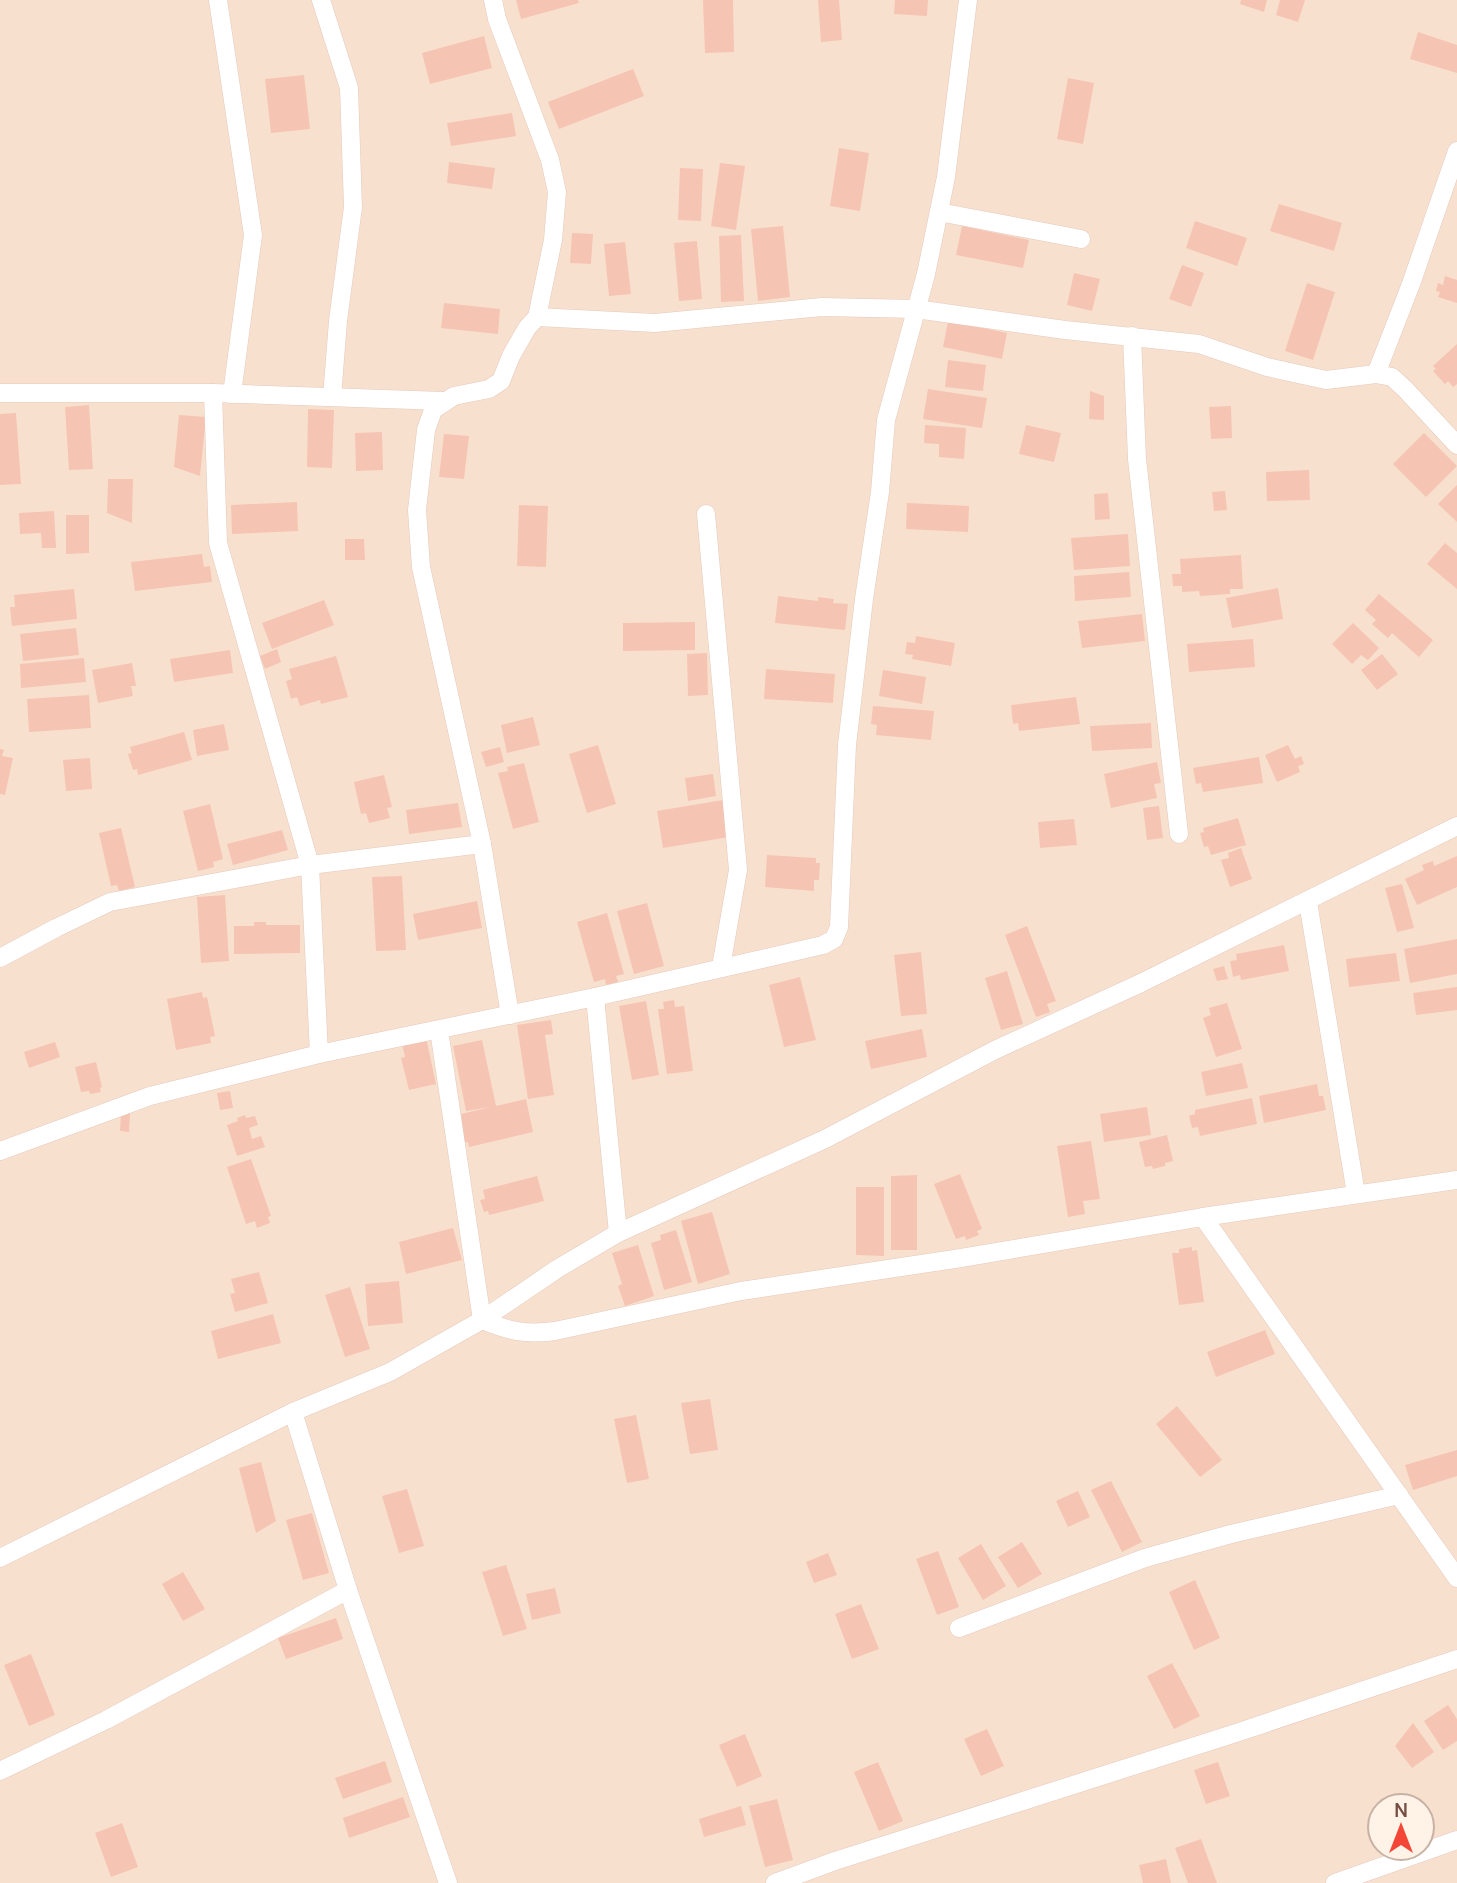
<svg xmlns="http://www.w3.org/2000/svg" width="1457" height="1883" font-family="Manrope,sans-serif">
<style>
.residential{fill:#f8e0cf;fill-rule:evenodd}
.building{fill:#f6c4b3}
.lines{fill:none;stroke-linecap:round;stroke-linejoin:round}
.minor-casing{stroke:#e5c9bc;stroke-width:19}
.minor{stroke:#fff;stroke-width:18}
</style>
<rect width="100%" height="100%" fill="#feedde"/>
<path class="residential" d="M0,0H1457V1883H0ZM1380,1806H1422V1848H1380Z"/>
<g class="building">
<polygon points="516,0 578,0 579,3 521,19"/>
<polygon points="703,0 733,0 734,52 705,53"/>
<polygon points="818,0 839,0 842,40 821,42"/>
<polygon points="895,0 928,0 927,16 894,14"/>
<polygon points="1241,0 1267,0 1264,12 1240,4"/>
<polygon points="1280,0 1305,0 1298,22 1276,15"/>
<polygon points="1418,32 1457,45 1457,73 1410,59"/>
<polygon points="484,36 492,68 430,84 422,53"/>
<polygon points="633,69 644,96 559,129 548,102"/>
<polygon points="304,75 310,129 271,133 265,79"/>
<polygon points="1068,78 1094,83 1083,144 1057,139"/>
<polygon points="512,113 516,136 451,146 447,123"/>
<polygon points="839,148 869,153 860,211 830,206"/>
<polygon points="449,162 495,168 492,189 447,183"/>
<polygon points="720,163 745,166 736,230 711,226"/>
<polygon points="680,168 703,169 701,221 678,220"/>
<polygon points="1279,204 1342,223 1334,251 1270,231"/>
<polygon points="1195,221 1247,238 1237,266 1186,248"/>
<polygon points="783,226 790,297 758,301 751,229"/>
<polygon points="962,226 1029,240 1023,268 956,255"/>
<polygon points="572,233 593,234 591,264 570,263"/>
<polygon points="741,235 744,301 721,302 719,236"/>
<polygon points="697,241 702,299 679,301 674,243"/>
<polygon points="625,242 631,294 609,296 604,244"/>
<polygon points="1182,265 1204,273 1191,307 1169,299"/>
<polygon points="1074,273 1100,279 1092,311 1067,305"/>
<polygon points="1445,276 1457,280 1457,303 1438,297 1440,292 1436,291 1438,283 1443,285"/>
<polygon points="1307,283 1335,292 1313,360 1285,351"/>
<polygon points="444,303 500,309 498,334 441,328"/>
<polygon points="948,321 1007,333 1002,359 943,347"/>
<polygon points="1457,344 1457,384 1453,387 1448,381 1445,384 1433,371 1436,369 1433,366"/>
<polygon points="948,360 986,365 983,391 945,387"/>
<polygon points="928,389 987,398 982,428 923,419"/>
<polygon points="1090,391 1104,396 1104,420 1089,419"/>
<polygon points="89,405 93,469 69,470 65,407"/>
<polygon points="1231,406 1232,438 1211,439 1209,407"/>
<polygon points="308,409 334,410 332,468 307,467"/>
<polygon points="16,413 21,484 0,485 0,414"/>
<polygon points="179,415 206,417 200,476 174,467"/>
<polygon points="925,425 966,428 964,459 939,457 939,444 924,443"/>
<polygon points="1026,425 1061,433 1054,462 1019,454"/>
<polygon points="382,432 383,470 356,471 355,433"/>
<polygon points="1424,433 1457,466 1426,497 1393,464"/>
<polygon points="444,434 469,436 464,479 439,477"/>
<polygon points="1309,470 1310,500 1267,501 1266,472"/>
<polygon points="108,479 133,479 132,523 107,513"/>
<polygon points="1457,485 1457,522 1438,504"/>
<polygon points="1225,491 1227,510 1214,511 1212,492"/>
<polygon points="1108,493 1110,519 1095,520 1094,494"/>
<polygon points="297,502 298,531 232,534 231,505"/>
<polygon points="907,503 969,506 968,532 906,529"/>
<polygon points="519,505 548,506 546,567 517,566"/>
<polygon points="54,511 56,548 42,548 41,533 20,534 19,513"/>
<polygon points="66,515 89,515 89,553 66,554"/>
<polygon points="1128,534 1130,566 1074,570 1071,538"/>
<polygon points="345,539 364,539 365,560 345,560"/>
<polygon points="1445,543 1457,553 1457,589 1427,564"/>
<polygon points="202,554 204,567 210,566 212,582 135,591 131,562"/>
<polygon points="1241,555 1243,589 1230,589 1230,594 1200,596 1199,591 1182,592 1182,586 1173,586 1172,574 1181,574 1180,559"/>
<polygon points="1129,572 1131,597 1075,601 1074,576"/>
<polygon points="1278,588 1283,619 1232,628 1226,598"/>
<polygon points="74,589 77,619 12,626 10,607 15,607 14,595"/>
<polygon points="1379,594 1433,640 1419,657 1392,633 1388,638 1372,624 1376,620 1365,610"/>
<polygon points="778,596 818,601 818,597 834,599 833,603 848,604 845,630 775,623"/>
<polygon points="324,600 334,625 272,649 262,623"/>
<polygon points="1142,614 1145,641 1082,648 1078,621"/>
<polygon points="695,622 695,650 623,651 623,623"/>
<polygon points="1353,623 1379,648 1368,660 1361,655 1352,664 1332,644"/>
<polygon points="76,628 79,655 23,661 20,634"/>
<polygon points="916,636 955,643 951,666 912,659 913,655 905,654 907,642 915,643"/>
<polygon points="1253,639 1255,667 1189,672 1187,644"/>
<polygon points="277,649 281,662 265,669 260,656"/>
<polygon points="230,650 233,673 174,682 170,659"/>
<polygon points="707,653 708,695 688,696 687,654"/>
<polygon points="1382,654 1398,674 1377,690 1361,670"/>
<polygon points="336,656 348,697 321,704 320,700 300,706 297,697 291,699 286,681 292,679 289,669"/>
<polygon points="84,658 86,682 21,688 20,664"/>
<polygon points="132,663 136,686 131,686 133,696 98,703 92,670"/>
<polygon points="766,669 835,674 833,703 764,699"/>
<polygon points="883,670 926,677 922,704 879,696"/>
<polygon points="89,695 91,728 29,732 27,699"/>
<polygon points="1076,697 1080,724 1019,731 1018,723 1013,724 1011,705"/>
<polygon points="873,706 934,711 931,740 876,735 877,725 871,724"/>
<polygon points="533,717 540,745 507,753 501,725"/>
<polygon points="1151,723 1152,748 1092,751 1090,726"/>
<polygon points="224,724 229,750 197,756 193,730"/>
<polygon points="184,732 192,760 138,775 137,769 133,770 128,754 132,753 130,747"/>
<polygon points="598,745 616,804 587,813 569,754"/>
<polygon points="1288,745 1295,759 1301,756 1304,764 1298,766 1300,772 1277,782 1265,755"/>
<polygon points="500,747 504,762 486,767 481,752"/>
<polygon points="0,749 4,750 2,756 13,758 5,795 0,794"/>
<polygon points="1259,757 1263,783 1203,792 1201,783 1196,784 1193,768"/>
<polygon points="90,758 92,789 66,791 63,760"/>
<polygon points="1157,762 1161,783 1154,784 1157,798 1111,808 1104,774"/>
<polygon points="524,763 539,822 513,829 498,773 508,771 507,767"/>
<polygon points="713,774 716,796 688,801 685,778"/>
<polygon points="384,775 392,807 387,808 390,818 369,823 366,813 361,814 354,782"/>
<polygon points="723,800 729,837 663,848 657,811"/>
<polygon points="458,803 462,827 409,834 406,810"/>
<polygon points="210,804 223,859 213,862 214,867 198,871 183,811"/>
<polygon points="1159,806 1163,838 1147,840 1143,808"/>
<polygon points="1238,818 1246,845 1211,855 1208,846 1204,847 1200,833 1204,832 1203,828"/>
<polygon points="1074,819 1077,845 1040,848 1038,822"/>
<polygon points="121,828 135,887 119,891 117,885 111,886 99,833"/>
<polygon points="282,830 288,850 233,865 227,844"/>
<polygon points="1241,848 1252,879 1230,887 1221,860 1229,858 1228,853"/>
<polygon points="767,855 816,858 816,863 820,863 819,880 814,880 814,891 765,887"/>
<polygon points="1457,856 1457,887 1417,905 1405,879 1424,870 1422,865 1433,861 1434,866"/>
<polygon points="402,876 406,950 376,951 372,877"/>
<polygon points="1402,884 1414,928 1397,932 1385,888"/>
<polygon points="225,895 229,961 201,963 197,897"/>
<polygon points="477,901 482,928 418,940 413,914"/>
<polygon points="647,903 664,966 634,974 617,911"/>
<polygon points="607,913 624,974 616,976 618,982 606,985 605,979 594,982 577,922"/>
<polygon points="254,922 266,922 266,925 300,925 300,953 234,954 234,926 254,926"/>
<polygon points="1027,926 1056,1001 1047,1004 1050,1012 1036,1017 1005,935"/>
<polygon points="1457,939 1457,974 1410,983 1404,949"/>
<polygon points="1284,945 1289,971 1241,980 1240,975 1233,977 1230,961 1237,960 1236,954"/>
<polygon points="921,952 927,1014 901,1016 894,955"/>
<polygon points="1396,953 1400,981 1349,987 1346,959"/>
<polygon points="1224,966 1228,979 1217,981 1213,969"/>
<polygon points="1007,971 1023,1024 1001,1030 985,978"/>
<polygon points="800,977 816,1040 784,1047 769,985"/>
<polygon points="1457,987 1457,1010 1416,1015 1413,993"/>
<polygon points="202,992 203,998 207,997 215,1036 210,1037 211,1043 176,1050 167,999"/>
<polygon points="674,1000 675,1007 684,1006 693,1071 667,1074 658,1009 664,1009 663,1002"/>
<polygon points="646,1001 659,1075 632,1080 619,1006"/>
<polygon points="1227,1003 1242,1049 1216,1057 1203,1018 1211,1015 1209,1008"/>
<polygon points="551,1020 553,1034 545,1035 554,1095 528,1099 517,1025"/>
<polygon points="922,1029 927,1057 871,1069 865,1041"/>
<polygon points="426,1038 436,1084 409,1090 401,1058 405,1057 402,1044"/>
<polygon points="482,1040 496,1106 526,1099 533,1132 469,1147 468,1142 461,1143 456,1121 462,1119 461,1114 491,1107 466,1111 453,1046"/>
<polygon points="55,1042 60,1057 29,1068 24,1052"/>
<polygon points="96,1062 102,1087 100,1088 101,1092 90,1094 89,1091 81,1092 75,1067"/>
<polygon points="1242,1063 1248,1088 1206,1096 1201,1072"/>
<polygon points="1317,1084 1319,1096 1323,1096 1326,1110 1264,1123 1259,1096"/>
<polygon points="230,1091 233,1108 220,1110 217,1093"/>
<polygon points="1252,1098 1257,1124 1200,1136 1198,1127 1192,1128 1189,1116 1195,1114 1195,1110"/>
<polygon points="1147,1107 1151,1135 1104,1142 1100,1114"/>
<polygon points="121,1113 130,1113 129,1132 120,1131"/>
<polygon points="245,1115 246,1118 255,1116 258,1125 249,1128 252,1139 261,1136 265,1147 237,1156 227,1125 238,1121 237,1118"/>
<polygon points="1167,1135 1173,1161 1165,1163 1165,1166 1153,1169 1152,1166 1145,1167 1139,1142"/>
<polygon points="1091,1141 1100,1199 1083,1201 1085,1214 1068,1217 1057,1146"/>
<polygon points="251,1159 271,1216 268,1217 270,1223 257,1228 255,1221 246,1224 227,1167"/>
<polygon points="960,1174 982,1229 977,1231 979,1235 966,1240 965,1236 956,1239 934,1184"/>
<polygon points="917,1175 917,1250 891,1250 891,1176"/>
<polygon points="537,1176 544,1201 489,1215 488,1211 484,1212 480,1200 485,1199 483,1190"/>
<polygon points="856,1187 884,1187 884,1256 856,1255"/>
<polygon points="712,1212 730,1274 698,1284 681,1221"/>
<polygon points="453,1228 462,1260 406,1274 399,1242"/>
<polygon points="676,1230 692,1282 664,1290 651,1243 661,1240 660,1235"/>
<polygon points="638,1245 654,1296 625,1306 618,1286 622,1284 612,1253"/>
<polygon points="1192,1247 1192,1251 1197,1250 1204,1302 1179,1305 1172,1253 1179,1253 1179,1249"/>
<polygon points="259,1272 268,1303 235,1312 230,1294 235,1293 231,1279"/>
<polygon points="399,1281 403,1323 368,1326 365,1284"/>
<polygon points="350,1287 370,1349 345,1357 325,1295"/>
<polygon points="273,1314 281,1343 218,1359 211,1331"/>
<polygon points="1265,1330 1275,1354 1216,1377 1207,1352"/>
<polygon points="710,1399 718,1450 690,1454 681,1403"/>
<polygon points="1177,1406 1222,1460 1200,1477 1156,1424"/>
<polygon points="636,1415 649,1479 627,1483 614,1419"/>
<polygon points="1457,1450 1457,1476 1413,1490 1405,1465"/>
<polygon points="261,1462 276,1521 256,1533 239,1468"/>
<polygon points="1111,1481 1142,1542 1122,1552 1091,1490"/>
<polygon points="407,1489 424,1546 399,1553 382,1496"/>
<polygon points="1078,1491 1090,1517 1068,1527 1056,1501"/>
<polygon points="312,1513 329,1573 303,1580 286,1520"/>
<polygon points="1022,1542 1042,1574 1018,1588 998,1557"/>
<polygon points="981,1544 1006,1586 983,1600 958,1558"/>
<polygon points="938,1551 959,1607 937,1615 916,1559"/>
<polygon points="828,1553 837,1575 814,1583 806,1562"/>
<polygon points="506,1565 527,1629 503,1636 482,1572"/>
<polygon points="183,1572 205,1609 183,1621 162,1584"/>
<polygon points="1195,1580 1220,1638 1194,1650 1169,1592"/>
<polygon points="555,1588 561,1613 532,1620 526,1594"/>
<polygon points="861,1604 879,1649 852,1659 835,1614"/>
<polygon points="336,1618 343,1639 286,1659 278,1638"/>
<polygon points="31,1654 55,1715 29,1726 4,1665"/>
<polygon points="1172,1663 1200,1716 1174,1729 1147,1676"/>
<polygon points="1448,1705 1457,1719 1457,1741 1443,1750 1424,1721"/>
<polygon points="1413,1723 1434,1752 1412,1768 1395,1746"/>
<polygon points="987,1729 1004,1766 981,1776 964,1739"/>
<polygon points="745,1734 762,1776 737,1787 719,1745"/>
<polygon points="385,1761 392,1782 343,1799 335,1778"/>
<polygon points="878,1762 903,1821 879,1831 854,1772"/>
<polygon points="1218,1762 1230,1796 1206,1804 1194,1770"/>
<polygon points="403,1797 410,1817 349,1838 343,1818"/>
<polygon points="777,1799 793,1860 765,1867 749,1806"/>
<polygon points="741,1806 746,1825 704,1837 699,1819"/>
<polygon points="122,1823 138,1867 111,1877 95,1833"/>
<polygon points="1201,1839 1217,1883 1188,1883 1175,1848"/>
<polygon points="1166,1859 1171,1883 1143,1883 1139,1865"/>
</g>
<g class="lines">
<defs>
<g id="minor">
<polyline points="218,0 253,235 232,394"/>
<polyline points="321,0 349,88 353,207 338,321 332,397"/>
<polyline points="493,0 497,19 550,160 557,192 553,240 537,317 527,328 511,356 501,381 489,389 454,396 433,410 426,430 417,510 421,567 482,844 510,1015"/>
<polyline points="939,212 1081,239"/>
<polyline points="537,317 655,323 822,307 916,309 1065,330 1199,344 1267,367 1326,380 1376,374 1392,377 1405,389 1457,445"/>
<polyline points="1132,336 1137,459 1179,834"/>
<polyline points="1376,374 1411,284 1457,151"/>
<polyline points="0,393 213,393 443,401"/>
<polyline points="213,393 218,543 310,865 319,1054"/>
<polyline points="706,514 738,870 721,967"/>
<polyline points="1308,902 1356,1194"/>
<polyline points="0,958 56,928 110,902 310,865 482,844"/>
<polyline points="595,997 618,1233"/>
<path d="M439,1030L482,1320C509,1331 525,1335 555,1331L741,1291L955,1259L1203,1217L1457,1180"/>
<polyline points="0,1151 150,1096 319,1054 595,997 823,945 834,939 839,927 847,745 864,599 880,492 886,420 926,274 946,177 968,0"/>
<polyline points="1203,1217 1457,1578"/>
<polyline points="293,1412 348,1590 448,1883"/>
<polyline points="0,1558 293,1412 390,1372 482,1320 557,1269 618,1233 825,1139 995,1050 1141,983 1457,826"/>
<polyline points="959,1628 1145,1558 1231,1534 1399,1495"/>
<polyline points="0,1771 106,1720 348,1590"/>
<polyline points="775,1883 835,1861 1236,1733 1457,1659"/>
<polyline points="1335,1883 1457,1840"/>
</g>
</defs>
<use href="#minor" class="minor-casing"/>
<use href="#minor" class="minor"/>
</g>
<g transform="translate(1401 1827)"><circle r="33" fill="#fff2e6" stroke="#c8b1a5" stroke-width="2"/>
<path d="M0-5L12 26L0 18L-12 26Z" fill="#f44637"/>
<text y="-10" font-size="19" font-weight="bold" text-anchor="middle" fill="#764f44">N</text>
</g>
</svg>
